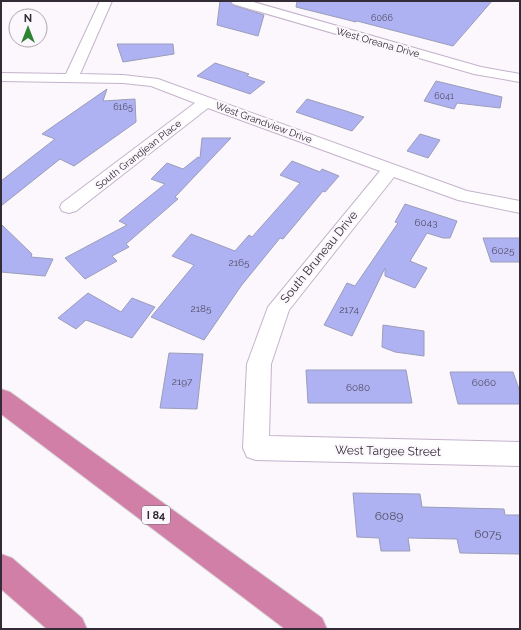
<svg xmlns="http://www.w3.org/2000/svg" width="521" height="630" font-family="Raleway,sans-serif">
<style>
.building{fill:#aeb2f2;stroke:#9b9db9}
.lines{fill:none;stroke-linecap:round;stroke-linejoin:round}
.minor-casing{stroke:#c4b3cc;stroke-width:2}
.highway-casing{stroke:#d6d5d7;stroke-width:2}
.minor{fill:#fff;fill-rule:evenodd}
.highway{fill:#d17fa7;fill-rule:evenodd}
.labels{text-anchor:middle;stroke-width:4;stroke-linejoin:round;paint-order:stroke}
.far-number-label{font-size:9px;fill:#524e65}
.far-street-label{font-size:10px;fill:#332c36;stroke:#fbf7fc}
.number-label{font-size:10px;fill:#524e65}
.shield{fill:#fbf7fc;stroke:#6f6971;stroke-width:1}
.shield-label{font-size:11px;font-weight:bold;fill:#332c36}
.street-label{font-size:12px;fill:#332c36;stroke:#fbf7fc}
.near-number-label{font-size:12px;fill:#524e65}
</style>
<rect width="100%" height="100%" fill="#fbf7fc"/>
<g class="building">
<polygon points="220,1 230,1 233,5 264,15 258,36 217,25"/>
<polygon points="297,1 492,1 453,46 357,21 356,22 296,7"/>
<polygon points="117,44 173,44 174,54 123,62"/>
<polygon points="215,63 249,74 247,76 265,82 250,94 197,76"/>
<polygon points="436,81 502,97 500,108 457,103 454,109 424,101"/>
<polygon points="107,89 103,101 135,99 136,122 74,166 60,159 1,206 1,181 55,139 42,134"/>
<polygon points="307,99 346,111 364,117 352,131 296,112"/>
<polygon points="420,134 440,140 428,158 407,151"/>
<polygon points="202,138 231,138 175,197 178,199 126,244 129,247 112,256 117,261 85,279 65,258 127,225 119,221 165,184 151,179 167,163 183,169 198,157 200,158"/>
<polygon points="292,161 320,172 322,169 339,176 325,192 323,191 283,239 280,238 241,286 204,340 151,317 194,265 172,256 191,234 235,251 249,235 252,237 300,183 280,175"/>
<polygon points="405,204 457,221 450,238 443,238 427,233 410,261 427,268 415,288 385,276 385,268 352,336 324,325 347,283 355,286 398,223 395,222"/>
<polygon points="1,224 32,254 31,257 53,259 45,276 1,272"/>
<polygon points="483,238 520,238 520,262 491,262"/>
<polygon points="88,293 121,312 132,298 155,307 132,338 86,320 76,329 58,318"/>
<polygon points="383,325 424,331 424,356 395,352 382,347"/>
<polygon points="169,353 203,354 197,409 160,408"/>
<polygon points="306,370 406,370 412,403 308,403"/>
<polygon points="450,372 513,372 520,392 520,404 458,404"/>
<polygon points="353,493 420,494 422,507 504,509 505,515 520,515 520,554 460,553 457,539 408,538 410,551 381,551 379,538 357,537"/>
</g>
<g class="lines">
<defs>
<g id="minor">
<polygon points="100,1 112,1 80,74 123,75 158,79 467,191 520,201 520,213 458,200 394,177 289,310 271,364 269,436 520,442 520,466 256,460 247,457 243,448 247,364 268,307 380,171 208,108 76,211 69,213 62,211 60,207 62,203 195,103 151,86 123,83 1,81 1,73 66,74"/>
<polygon points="231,1 250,1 481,67 520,74 520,82 474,74 233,4"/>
</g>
<g id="highway">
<polygon points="1,389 10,392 322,618 327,629 285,629 1,414"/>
<polygon points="1,554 12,558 82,618 87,629 47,629 1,589"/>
</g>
</defs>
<use href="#minor" class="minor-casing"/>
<use href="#highway" class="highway-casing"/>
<use href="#minor" class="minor"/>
<use href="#highway" class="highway"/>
</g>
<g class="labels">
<g class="far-number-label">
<text x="382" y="21">6066</text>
<text x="444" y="99">6041</text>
<text x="123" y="110">6165</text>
</g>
<g class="far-street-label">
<text transform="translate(378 42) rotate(16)" y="4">West Oreana Drive</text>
<text transform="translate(264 122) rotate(20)" y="4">West Grandview Drive</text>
<text transform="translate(138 154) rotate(-38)" y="4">South Grandjean Place</text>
</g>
<g class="number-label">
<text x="426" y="226">6043</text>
<text x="503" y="254">6025</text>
<text x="239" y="266">2165</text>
<text x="201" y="312">2185</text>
<text x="349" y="313">2174</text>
<text x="182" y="385">2197</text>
<text x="484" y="386">6060</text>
<text x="358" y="391">6080</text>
</g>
<rect class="shield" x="142" y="506" width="28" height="18" rx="3"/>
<g class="shield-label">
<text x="156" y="519">I 84</text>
</g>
<g class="street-label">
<text transform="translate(319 257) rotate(-51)" y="4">South Bruneau Drive</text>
<text transform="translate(388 451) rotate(1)" y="4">West Targee Street</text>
</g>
<g class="near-number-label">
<text x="389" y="520">6089</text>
<text x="488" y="538">6075</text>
</g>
</g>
<rect width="521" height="630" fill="none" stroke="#332c36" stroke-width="4"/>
<g transform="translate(28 28)"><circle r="19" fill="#fbf7fc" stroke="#aba6ad"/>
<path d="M0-3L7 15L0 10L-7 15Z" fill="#2d8332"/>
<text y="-6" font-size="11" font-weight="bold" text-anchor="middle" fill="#332c36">N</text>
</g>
</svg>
